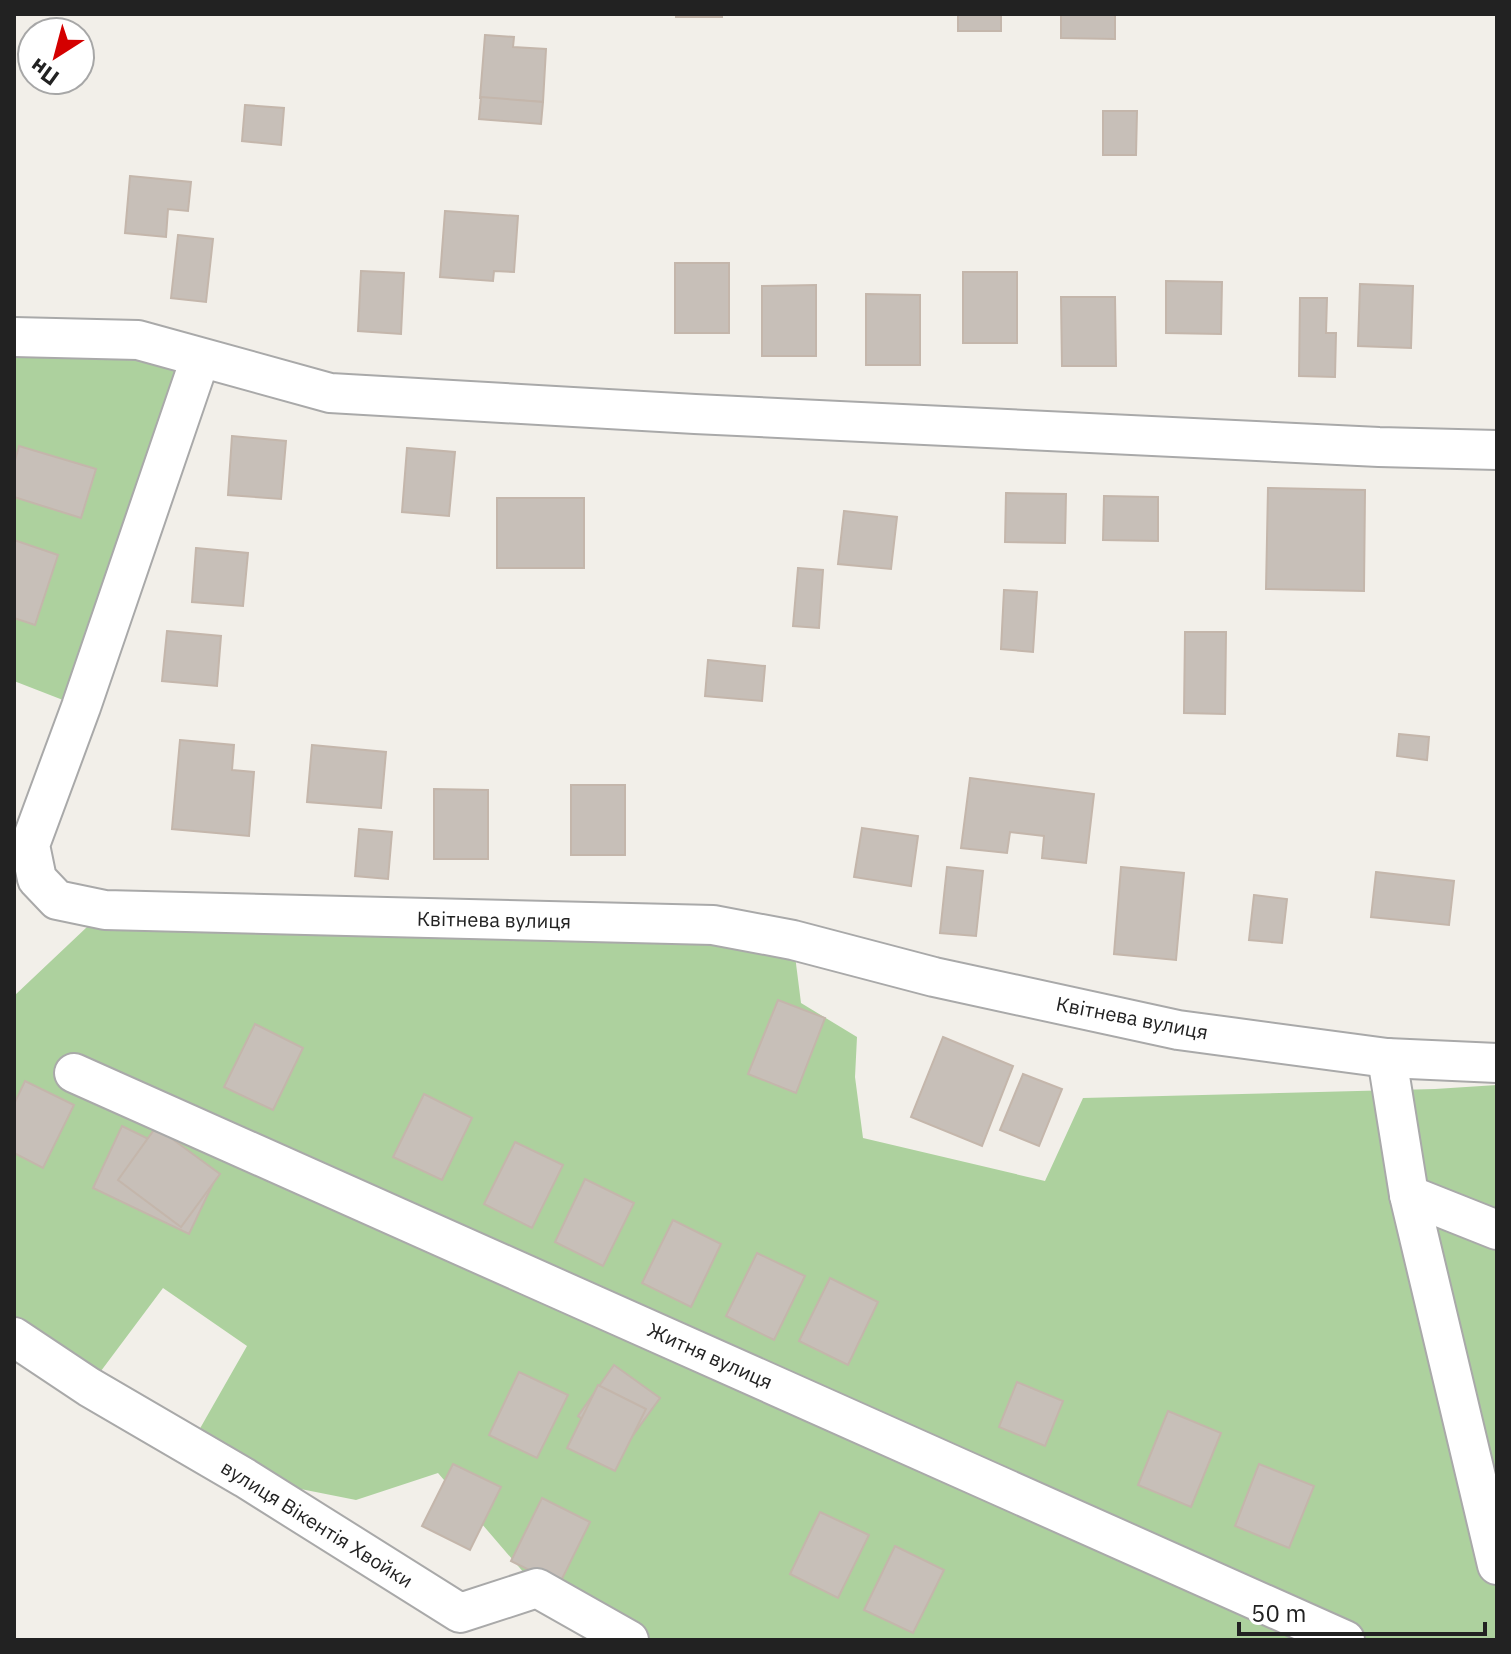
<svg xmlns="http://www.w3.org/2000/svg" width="1511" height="1654" font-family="'IBM Plex Sans',sans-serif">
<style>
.forest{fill:#add19e}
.building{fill:#c7bfb8;stroke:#c4b6ab;stroke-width:2}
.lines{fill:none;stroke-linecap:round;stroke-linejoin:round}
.minor-casing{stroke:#a9a9a9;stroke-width:42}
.minor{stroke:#fff;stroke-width:38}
.labels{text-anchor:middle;stroke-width:8;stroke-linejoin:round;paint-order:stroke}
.street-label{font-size:20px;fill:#222;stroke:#fff}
</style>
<rect width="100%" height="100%" fill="#f2efe9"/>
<g class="forest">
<polygon points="14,337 200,359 81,707 14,681"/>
<polygon points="105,910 793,940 801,1003 857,1037 855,1077 863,1138 1045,1181 1083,1098 1435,1089 1497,1085 1497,1640 629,1640 537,1588 438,1473 356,1500 245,1478 190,1446 247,1346 163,1288 89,1387 14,1337 14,996"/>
</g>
<g class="building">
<rect x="676" y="14" width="46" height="3"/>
<rect x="958" y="14" width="43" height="17"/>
<polygon points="1061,14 1115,14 1115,39 1061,38"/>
<polygon points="485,35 514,37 513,47 546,49 543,102 480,98"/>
<polygon points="481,97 543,102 541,124 479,119"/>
<polygon points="245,105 284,108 281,145 242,141"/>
<polygon points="1103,111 1137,111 1136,155 1103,155"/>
<polygon points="130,176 191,182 188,211 168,209 166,237 125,233"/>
<polygon points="445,211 518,216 514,272 494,271 493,281 440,277"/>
<polygon points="178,235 213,239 206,302 171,298"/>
<rect x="675" y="263" width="54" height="70"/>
<polygon points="361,271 404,273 401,334 358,331"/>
<rect x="963" y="272" width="54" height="71"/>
<polygon points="1166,281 1222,282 1221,334 1166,333"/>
<polygon points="1360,284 1413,286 1411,348 1358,346"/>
<polygon points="816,285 816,356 762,356 762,286"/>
<polygon points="866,294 920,295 920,365 866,365"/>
<polygon points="1061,297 1115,297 1116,366 1062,366"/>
<polygon points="1300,298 1327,298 1326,333 1336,333 1335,377 1299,376"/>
<polygon points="232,436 286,441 281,499 228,495"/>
<polygon points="19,446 96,469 81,518 14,497 14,464"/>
<polygon points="407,448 455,452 449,516 402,512"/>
<polygon points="1268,488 1365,490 1364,591 1266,589"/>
<polygon points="1006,493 1066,494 1065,543 1005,542"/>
<polygon points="1104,496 1158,497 1158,541 1103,540"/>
<rect x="497" y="498" width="87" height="70"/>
<polygon points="844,511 897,517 891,569 838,564"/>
<polygon points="14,540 58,555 35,625 14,618"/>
<polygon points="196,548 248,553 243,606 192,602"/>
<polygon points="798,568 823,570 819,628 793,626"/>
<polygon points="1004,590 1037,592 1033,652 1001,649"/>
<polygon points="167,631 221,636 217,686 162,681"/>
<polygon points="1185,632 1226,632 1225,714 1184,713"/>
<polygon points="708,660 765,666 762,701 705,696"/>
<polygon points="1399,734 1429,737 1427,760 1397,756"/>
<polygon points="180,740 234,745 232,770 254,772 249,836 172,829"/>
<polygon points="312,745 386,752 381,808 307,802"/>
<polygon points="970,778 1094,794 1086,863 1042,858 1044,836 1010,832 1007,853 961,848"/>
<rect x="571" y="785" width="54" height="70"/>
<polygon points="434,789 488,790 488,859 434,859"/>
<polygon points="862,828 918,836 911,886 854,877"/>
<polygon points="359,829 392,832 388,879 355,876"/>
<polygon points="947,867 983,871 976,936 940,933"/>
<polygon points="1121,867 1184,873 1176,960 1114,954"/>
<polygon points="1376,872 1454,881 1449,925 1371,917"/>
<polygon points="1254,895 1287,899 1282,943 1249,940"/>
<polygon points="778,1000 825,1018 796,1093 748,1074"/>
<polygon points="255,1024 303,1048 273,1110 224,1087"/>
<polygon points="943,1037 1013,1066 982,1146 911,1117"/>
<polygon points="1023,1074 1062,1089 1039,1146 1000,1130"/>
<polygon points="25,1081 74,1105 43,1168 14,1153 14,1104"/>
<polygon points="424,1094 472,1118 442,1180 393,1157"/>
<polygon points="122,1126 218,1173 189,1234 93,1188"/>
<polygon points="156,1127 220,1174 181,1227 118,1180"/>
<polygon points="515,1142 563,1165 532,1228 484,1204"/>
<polygon points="585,1179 634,1203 603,1266 555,1242"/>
<polygon points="673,1220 721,1244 691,1307 642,1283"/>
<polygon points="757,1253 805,1276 774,1340 726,1316"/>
<polygon points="830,1278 878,1302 848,1365 799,1341"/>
<polygon points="614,1365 660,1398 623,1449 578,1416"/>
<polygon points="519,1372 568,1395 537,1458 489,1435"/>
<polygon points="1017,1382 1063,1401 1045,1446 999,1427"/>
<polygon points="598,1385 646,1409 615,1471 567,1448"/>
<polygon points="1168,1411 1221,1433 1191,1507 1138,1485"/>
<polygon points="453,1464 501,1487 470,1550 422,1526"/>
<polygon points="1259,1464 1314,1486 1289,1548 1235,1526"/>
<polygon points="542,1498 590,1522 559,1585 511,1561"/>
<polygon points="820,1512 869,1535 838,1598 790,1574"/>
<polygon points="895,1546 944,1570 913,1633 864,1610"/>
</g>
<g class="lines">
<defs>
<g id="minor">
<polyline points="14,337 138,340 330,393 695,414 1379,447 1497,450"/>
<polyline points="200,359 81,707 30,845 37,879 57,900 105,910 713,925 793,940 934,977 1178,1030 1387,1058 1497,1063"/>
<polyline points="1387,1058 1409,1195 1497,1565"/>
<polyline points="74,1073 1345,1640"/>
<polyline points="1409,1195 1497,1230"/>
<polyline points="14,1337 89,1387 245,1478 460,1613 537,1588 629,1640"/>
</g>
</defs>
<use href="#minor" class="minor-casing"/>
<use href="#minor" class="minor"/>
</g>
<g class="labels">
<g class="street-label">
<text transform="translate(494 920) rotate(1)" y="7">Квітнева вулиця</text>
<text transform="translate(1132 1018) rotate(11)" y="7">Квітнева вулиця</text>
<text transform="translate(710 1356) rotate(24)" y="7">Житня вулиця</text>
<text transform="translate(317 1524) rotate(32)" y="7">вулиця Вікентія Хвойки</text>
</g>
</g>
<rect width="1511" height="1654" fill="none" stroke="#222222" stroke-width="32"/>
<g transform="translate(56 56) rotate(216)"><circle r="38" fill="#ffffff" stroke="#a7a7a7" stroke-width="2"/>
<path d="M0-6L14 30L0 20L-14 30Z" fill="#d40000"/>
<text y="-12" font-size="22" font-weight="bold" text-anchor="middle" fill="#222222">Пн</text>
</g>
<path d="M1239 1622v12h246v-12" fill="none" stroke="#222222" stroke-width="4"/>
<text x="1251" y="1622" font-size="24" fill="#222222" stroke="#ffffff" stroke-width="6" paint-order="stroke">50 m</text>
</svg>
